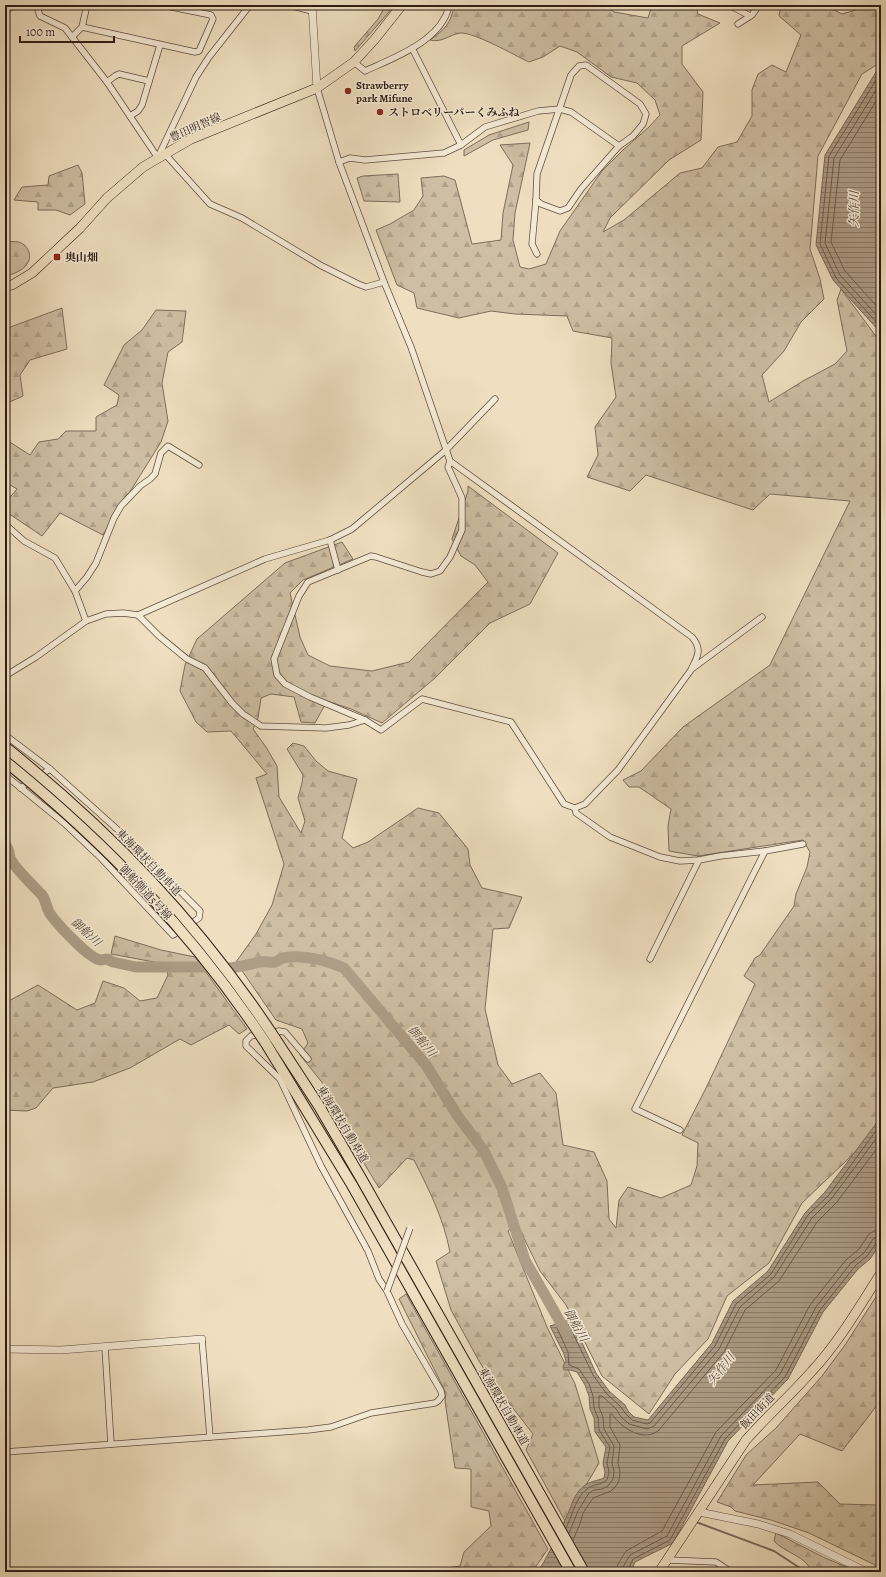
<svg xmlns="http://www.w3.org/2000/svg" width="886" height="1577" font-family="Alegreya,'Noto Serif JP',serif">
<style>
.forest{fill:url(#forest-firs);stroke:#7e6d5c}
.water{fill:url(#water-rules);stroke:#7a6959}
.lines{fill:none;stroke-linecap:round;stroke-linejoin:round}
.shore{stroke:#6e5c4e;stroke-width:1}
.stream{stroke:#7a6959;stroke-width:2}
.river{stroke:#ad9d86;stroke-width:11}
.minor-casing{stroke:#5e4d40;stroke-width:7}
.tertiary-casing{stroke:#5e4d40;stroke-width:8}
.primary-casing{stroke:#2e1c15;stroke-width:10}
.trunk-casing{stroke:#2e1c15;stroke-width:10}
.motorway-casing{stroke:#2e1c15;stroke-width:12}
.minor{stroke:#f5ead6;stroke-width:5.5}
.tertiary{stroke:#f5ead6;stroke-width:7}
.primary{stroke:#efdfc0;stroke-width:9}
.trunk{stroke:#efdfc0;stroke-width:9}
.motorway{stroke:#efdfc0;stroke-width:10}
.minor-bridge-casing{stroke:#5e4d40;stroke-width:7;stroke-linecap:butt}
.motorway-bridge-casing{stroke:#2e1c15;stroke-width:12;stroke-linecap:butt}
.minor-bridge{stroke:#f5ead6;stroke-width:5.5}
.motorway-bridge{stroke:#efdfc0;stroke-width:10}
.poi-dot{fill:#8f2418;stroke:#f5ead6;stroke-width:1.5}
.labels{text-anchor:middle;stroke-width:3;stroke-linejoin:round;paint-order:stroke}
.poi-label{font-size:11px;font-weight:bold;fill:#2e1c15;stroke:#f5ead6;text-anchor:start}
.street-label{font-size:11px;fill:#2e1c15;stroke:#f5ead6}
.water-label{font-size:12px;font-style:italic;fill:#5a493d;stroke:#f5ead6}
</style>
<defs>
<pattern id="forest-firs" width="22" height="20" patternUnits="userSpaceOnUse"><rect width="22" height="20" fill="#cebea3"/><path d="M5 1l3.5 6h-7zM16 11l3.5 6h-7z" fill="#b1a38b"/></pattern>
<pattern id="water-rules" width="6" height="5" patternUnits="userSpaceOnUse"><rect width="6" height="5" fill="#ad9d86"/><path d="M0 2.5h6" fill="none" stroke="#8d7f6c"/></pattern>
</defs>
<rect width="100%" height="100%" fill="#efdfc0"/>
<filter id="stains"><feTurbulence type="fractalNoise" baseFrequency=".005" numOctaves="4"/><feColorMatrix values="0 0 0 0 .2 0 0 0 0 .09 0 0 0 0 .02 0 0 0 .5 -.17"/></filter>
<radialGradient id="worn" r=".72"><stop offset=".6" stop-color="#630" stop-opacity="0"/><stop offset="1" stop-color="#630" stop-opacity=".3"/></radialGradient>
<g class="forest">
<polygon points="386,5 395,5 355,51 354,47 378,19"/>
<path d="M454,5H525L553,9L578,8L584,5H606L614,12L648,18L652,5H696L698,14L720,23L682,46V64L703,92L701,140L669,160L610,218L603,232L624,220L680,173L702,168L718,147L737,142L752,116V90L758,74L772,65L786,72L801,35L779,16L781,5H810L811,7L812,5H829L832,9L842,14L873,5H881V62L862,74L818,156L810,249L820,279L824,299L801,322L784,351L762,375L769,402L803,381L835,364L847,351L837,300L841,289L881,343V1115L866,1142L802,1203L769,1263L727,1296L708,1339L675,1374L649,1414L602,1376L566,1305L540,1271L517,1224L508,1231L547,1327L575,1384L599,1463L565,1521L526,1450L533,1434L489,1377L479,1361L451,1310L436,1261L450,1252C443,1217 430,1192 414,1160L407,1158L379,1188L336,1117L333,1096L300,1055L308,1043L302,1029L276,1020L236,962L256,934L272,905L284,864L256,778L267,774L231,731L207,732L196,722L180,691L185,665L197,639L285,563L342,542L353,559L303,580L290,593L300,637L308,655L330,666L372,671L409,662L488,582L475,565L461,556L452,539L468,491V486L558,553L530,604L490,623L435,678L382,723L351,709L327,701L315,723L301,722L294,697L271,694L261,698L258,718L253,729L266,747L277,766L279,797L301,833L305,821L298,798L302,783L303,775L287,749L293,743L304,746L316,761L328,771L357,779L342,838L353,848L368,842L418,808L439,813L468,849L470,865L482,888L522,897L509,928L493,929L485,1009L498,1065L512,1084L540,1073L556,1093L563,1145L594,1152L607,1181L609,1219L616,1228L619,1200L628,1187L661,1198L691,1185L697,1166L698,1143L682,1135L706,1088L755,984L744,976L755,958L760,955L794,906L796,894L807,867L810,852L803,840L698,856L669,851L668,826L671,809L639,787H629L623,780L641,771L683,727L770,665L850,501L770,494L753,510L646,475L630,491L587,477L598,455L595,427L616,397L611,363L612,338L573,331L567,316L515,314L491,311L459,318L417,308L414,293L397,285L376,230L390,224L414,210L423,196L421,178L444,176L455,180L472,244L501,240L503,213L513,165L500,145L530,143L515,213L513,240L520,267L529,269L546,264L560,231L602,171L623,150L649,127L660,115L655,100L637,83L611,77L577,52L560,46L543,57L529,62C514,55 474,32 460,33C449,35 442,43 430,40C445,29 451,24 454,5Z"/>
<polygon points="529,122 528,130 493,140 464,156 464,150 489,135"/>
<polygon points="78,165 82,173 85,204 70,215 56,210 38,210 38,202 14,200 22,187 48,185 49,176"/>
<polygon points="398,174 400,202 364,201 357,178 363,176"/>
<path d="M5,241C9,242 14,241 18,242C28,244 33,256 27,264C23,271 12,274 5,277Z"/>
<polygon points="62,308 67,349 30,360 20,375 23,396 5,404 5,329"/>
<polygon points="156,310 186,311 182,342 168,352 162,383 168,421 161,442 103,535 60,513 42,536 5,511 5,503 17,489 5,482 5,439 30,455 39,442 58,439 66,431 96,431 96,417 117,405 119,395 104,385 124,345 142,330"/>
<polygon points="115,936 161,950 195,957 247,1029 239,1034 229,1025 191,1045 180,1039 130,1068 93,1082 53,1088 36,1108 27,1111 5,1110 5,1003 38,985 77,1010 95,1003 103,981 124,988 140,1001 157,998 168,975 165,964 111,954"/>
<polygon points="881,1289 881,1400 842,1451 800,1434 753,1485 818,1482 840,1504 877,1505 881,1507 881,1570 873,1564 809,1533 771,1520 735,1511 731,1507 717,1502 746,1455 776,1428 822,1376 845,1345"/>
<polygon points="406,1294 548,1549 532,1572 420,1572 460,1566 464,1552 491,1526 489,1511 471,1507 471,1469 455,1468 445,1401 446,1393 399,1299"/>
<path d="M776,1533L825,1558L859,1572H812C806,1556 785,1553 774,1541Z"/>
</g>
<g class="water">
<polygon points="881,64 881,333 833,280 816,245 825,155"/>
<path d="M881,1117V1243L870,1259L858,1269L823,1312L788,1379L728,1441L673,1543L635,1562L631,1572H538C548,1555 557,1538 565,1520C571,1509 573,1494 584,1486C590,1481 597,1481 604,1478L605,1472L603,1463L606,1447L595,1432L594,1418L590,1409L589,1396L585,1385L577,1372L570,1370H564L563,1366L566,1361L564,1354L550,1326L571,1319L596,1373L609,1391L625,1405L628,1411L634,1417L648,1420L712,1343L733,1301L768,1271L805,1213L825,1192Z"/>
</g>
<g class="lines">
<g class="shore">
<polyline points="881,72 829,156 820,244 836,278 881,327"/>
<polyline points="881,82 834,158 825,243 840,275 881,320"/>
<polyline points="881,93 840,160 831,242 845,271 881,311"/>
<path d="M566,1528C572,1516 576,1497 587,1489C593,1484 601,1485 607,1480L609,1472L607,1463L610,1447L599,1430L598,1418L594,1408L593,1396L589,1384L579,1369L569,1365L568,1352L557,1328L569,1325L593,1375L606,1393L621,1407L625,1413L632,1420L647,1424L650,1423L715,1346L736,1304L771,1274L808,1215L829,1195L881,1124"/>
<polyline points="569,1533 578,1511 589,1493 594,1490 602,1489 608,1486 613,1479 614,1471 612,1463 614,1446 604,1429 603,1417 599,1407 599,1396 602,1396 617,1410 621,1417 629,1424 647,1429 654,1426 719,1349 740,1307 774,1277 812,1218 832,1198 881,1132"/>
<path d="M573,1540L580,1524L583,1513L593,1498L611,1491L616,1486L619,1481L620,1472L618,1463L620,1445L610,1427V1414H612C621,1428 644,1443 659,1430L724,1352L745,1310L779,1281L817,1222L837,1202L881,1143"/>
<polyline points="616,1572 618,1564 626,1551 662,1531 716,1432 776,1370 810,1305 846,1260 859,1249 869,1234 874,1231 881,1230"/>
<polyline points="622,1572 623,1567 630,1555 667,1536 721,1436 780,1374 816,1307 851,1263 864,1253 873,1239 877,1237 881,1236"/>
<polyline points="627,1572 633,1559 670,1540 725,1439 785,1377 820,1310 855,1266 867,1256 877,1242 881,1241"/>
</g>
<polyline class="stream" points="696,1522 774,1551 803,1570 824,1570 832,1572"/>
<path class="river" d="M5,844C11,851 8,855 11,860C19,873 32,884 42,895C46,900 46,907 49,912C55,922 90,960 101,960C103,960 105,959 107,959L113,962L136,967H208C225,971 243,966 260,962C265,961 270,963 275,962C278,961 280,959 283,958C304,954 325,960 344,968L426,1065L457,1115L484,1151L502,1188L525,1260L567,1334"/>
<defs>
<g id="minor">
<polyline points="289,5 312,11"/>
<polyline points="729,5 750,16"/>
<polyline points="38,10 40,16 65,28 107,82 158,158"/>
<polyline points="738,24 752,15 759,5"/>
<polyline points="82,27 195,52 199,51 213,19 211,15 162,5"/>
<polyline points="72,37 82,27 87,5"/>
<polyline points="412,48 461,145"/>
<path d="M354,62L365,71C391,59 432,44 445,17C447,14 448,9 449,5"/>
<polygon points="586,65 640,104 646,114 643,124 633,136 619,146 581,189 568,208 560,211 541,204 536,200 537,174 571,75 579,66"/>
<polyline points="107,82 115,76 119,74 149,81"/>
<path d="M317,88L339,162L384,282L411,347L450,461L692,637C703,650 697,657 691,670L618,770L585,804L575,808L564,804L511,722L422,699L381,730L365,720L310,697L285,684L277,675L274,659L299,596L308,582L371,556L376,557L422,572L431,574L440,571L450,557L462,530V498L448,467L450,461"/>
<polyline points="130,116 138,111 142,105 160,45"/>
<polyline points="165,154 210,204 242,218 320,265 358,284 366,287 384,282"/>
<polyline points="158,157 196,77 209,57 250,5"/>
<polyline points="339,162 350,158 365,160 444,153 461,145 485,127 538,111 560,109 571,112 619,146"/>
<polyline points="536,200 532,244 537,254"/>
<polyline points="5,524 24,541 55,558 75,591 86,621"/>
<polyline points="330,540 338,570"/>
<polyline points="75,591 87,577 96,563 114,518 121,506 140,486 150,479 155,474 161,453 168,446 199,465"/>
<polyline points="138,615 159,636 187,659 205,668 232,703 243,714 261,726 326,728 349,725 365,720"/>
<polyline points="693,668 762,617"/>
<polyline points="5,676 36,657 86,621 106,614 123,613 138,615 265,559 330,540 352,529 446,450 495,399"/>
<polyline points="5,735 50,769 128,839 200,911 199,918 189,925"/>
<polyline points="5,775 64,823 102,859 173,935 182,929"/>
<polyline points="20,788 50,769"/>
<polyline points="575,808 576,813 610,837 660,857 680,861 699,860 720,856 765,851 803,844"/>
<polyline points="107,855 128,839"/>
<polyline points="650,959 699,860"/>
<polyline points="269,1033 279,1031 285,1032 308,1059"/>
<polyline points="680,1130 635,1109 765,851"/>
<polyline points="202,1339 210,1437"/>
<polyline points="105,1347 111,1444"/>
<polyline points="5,1452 308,1430 331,1427 371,1413 435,1403 438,1401 442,1396 441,1391 402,1324 387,1291 379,1279 368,1251 321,1166 280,1079 246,1046 246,1041 251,1036 260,1034"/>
<polyline points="668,1560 716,1562 731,1572"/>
</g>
<g id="tertiary">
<polyline points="312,5 317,88"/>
<polyline points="5,10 15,5"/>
<polyline points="5,1349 61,1350 202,1339"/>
<polyline points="699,1512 758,1524 790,1534 867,1572"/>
</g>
<polyline id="primary" points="5,287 12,285 32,273 80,228 107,198 143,167 191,139 317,88 354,62 375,39 402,5"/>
<path id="trunk" d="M659,1572L746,1440C767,1416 791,1395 812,1371C839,1342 859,1307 881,1273"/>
<g id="motorway">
<polyline points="274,1037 319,1106 362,1180 584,1572"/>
<polyline points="265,1042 352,1185 571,1572"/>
</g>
</defs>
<use href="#minor" class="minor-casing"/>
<use href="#tertiary" class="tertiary-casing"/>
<use href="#primary" class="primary-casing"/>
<use href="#trunk" class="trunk-casing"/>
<use href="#motorway" class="motorway-casing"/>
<use href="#minor" class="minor"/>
<use href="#tertiary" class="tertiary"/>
<use href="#primary" class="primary"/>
<use href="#trunk" class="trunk"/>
<use href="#motorway" class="motorway"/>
<defs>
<polyline id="minor-bridge" points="387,1291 410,1228"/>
<g id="motorway-bridge">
<path d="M5,747C112,833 198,922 274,1037"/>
<path d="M5,761C108,845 191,931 265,1042"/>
</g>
</defs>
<use href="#minor-bridge" class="minor-bridge-casing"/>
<use href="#motorway-bridge" class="motorway-bridge-casing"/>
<use href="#minor-bridge" class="minor-bridge"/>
<use href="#motorway-bridge" class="motorway-bridge"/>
</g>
<g class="poi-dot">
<circle cx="348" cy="91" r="4"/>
<circle cx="380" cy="112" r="4"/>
<rect x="53" y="253" width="8" height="8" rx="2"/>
</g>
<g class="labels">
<g class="poi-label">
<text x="356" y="89">Strawberry<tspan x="356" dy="13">park Mifune</tspan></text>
<text x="388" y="116">ストロベリーパーくみふね</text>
<text x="65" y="261">奥山畑</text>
</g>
<g class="street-label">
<text transform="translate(195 127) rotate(-24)" y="4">豊田明智線</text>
<text transform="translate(149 862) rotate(46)" y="4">東海環状自動車道</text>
<text transform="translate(146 892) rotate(47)" y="4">御船側道5号線</text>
<text transform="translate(343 1124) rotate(59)" y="4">東海環状自動車道</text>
<text transform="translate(504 1406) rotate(60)" y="4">東海環状自動車道</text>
<text transform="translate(757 1411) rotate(-47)" y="4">飯田街道</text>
</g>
<g class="water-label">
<text transform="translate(854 209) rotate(-89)" y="4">矢作川</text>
<text transform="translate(86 932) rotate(43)" y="4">御船川</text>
<text transform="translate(422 1041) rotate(50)" y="4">御船川</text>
<text transform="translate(576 1325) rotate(61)" y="4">御船川</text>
<text transform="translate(721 1369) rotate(-52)" y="4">矢作川</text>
</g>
</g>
<rect width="886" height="1577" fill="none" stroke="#efdfc0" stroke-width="20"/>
<rect x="6" y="6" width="874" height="1565" fill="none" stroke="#2e1c15" stroke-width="2"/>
<rect x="10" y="10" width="866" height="1557" fill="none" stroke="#2e1c15"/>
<path d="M20 36v6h94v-6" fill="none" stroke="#2e1c15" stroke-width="2"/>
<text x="26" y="36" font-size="12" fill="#2e1c15" stroke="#f5ead6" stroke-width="3" paint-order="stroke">100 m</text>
<rect width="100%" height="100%" filter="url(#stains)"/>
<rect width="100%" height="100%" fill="url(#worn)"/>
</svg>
